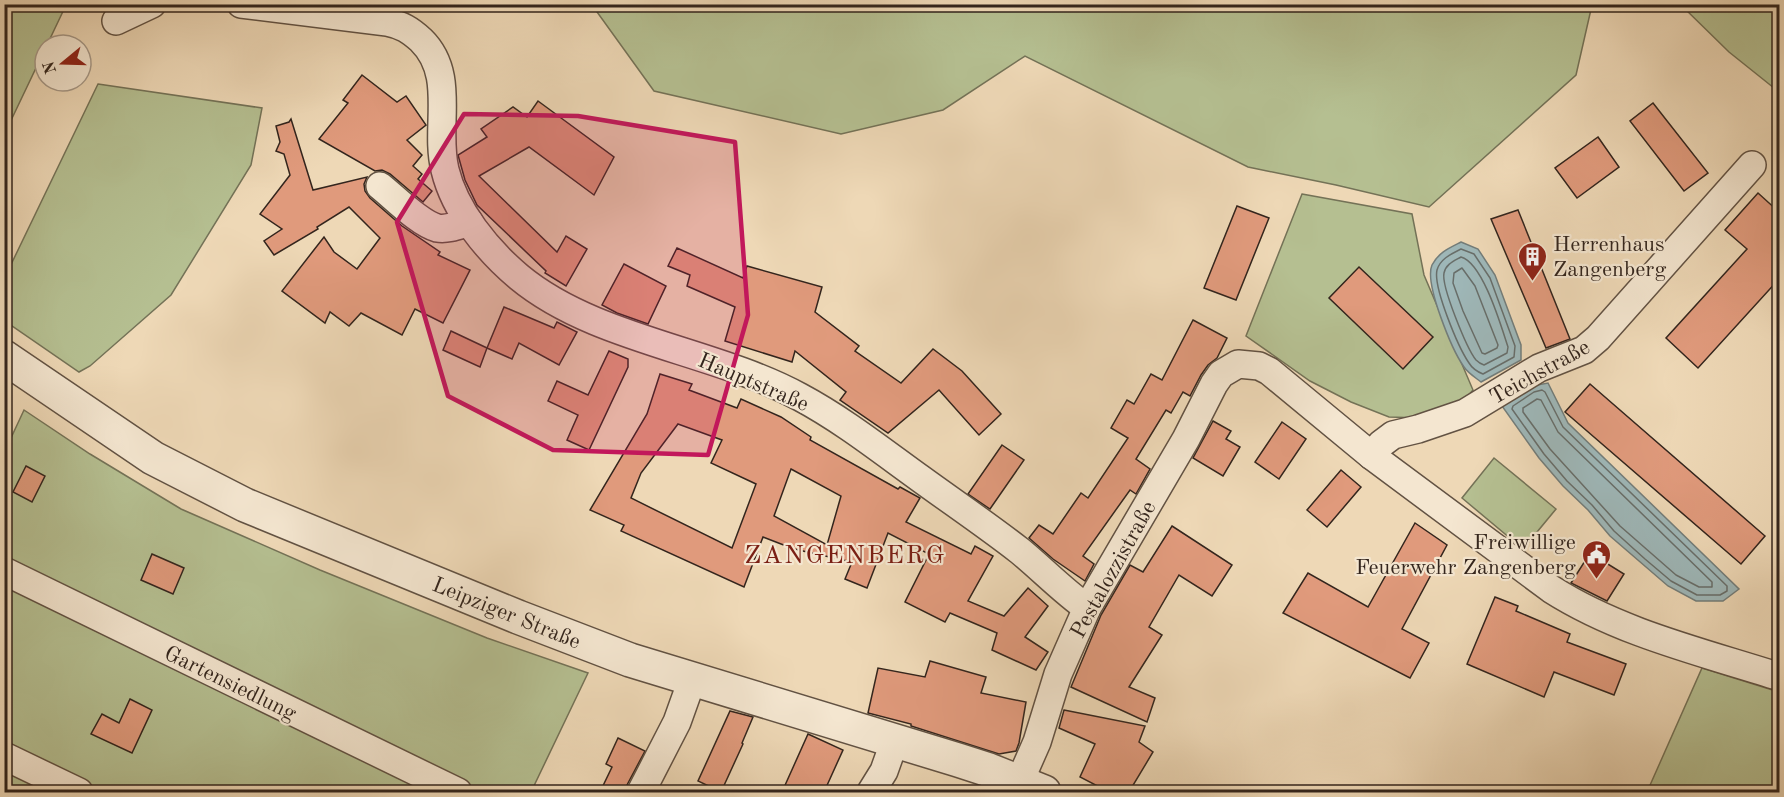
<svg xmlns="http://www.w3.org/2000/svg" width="1784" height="797" font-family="'Old Standard TT',serif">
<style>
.green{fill:#b5bf91;stroke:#747257;stroke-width:1.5}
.water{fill:#9eb7b8;stroke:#737d7a;stroke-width:1.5}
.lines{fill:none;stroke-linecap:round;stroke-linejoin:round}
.shore{stroke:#686e6a;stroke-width:1.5}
.building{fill:#e09a7c;stroke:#33251d;stroke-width:1.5;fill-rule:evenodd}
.minor-casing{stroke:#625243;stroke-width:30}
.tertiary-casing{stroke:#625243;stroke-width:36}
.minor{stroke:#f4e6d0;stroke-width:27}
.tertiary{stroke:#f4e6d0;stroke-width:33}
.marked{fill:#c2185b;fill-opacity:0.2;stroke:#c2185b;stroke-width:4.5;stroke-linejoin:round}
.labels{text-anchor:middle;stroke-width:4.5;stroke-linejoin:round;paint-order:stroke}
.poi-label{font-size:22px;fill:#33251d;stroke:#f4e6d0;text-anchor:start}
.street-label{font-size:22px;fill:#33251d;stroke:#f4e6d0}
.quarter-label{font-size:26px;letter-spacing:1.5px;fill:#7a1f14;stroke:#f4e6d0}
</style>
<rect width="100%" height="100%" fill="#eed8b6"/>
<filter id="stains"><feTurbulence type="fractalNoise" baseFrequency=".00333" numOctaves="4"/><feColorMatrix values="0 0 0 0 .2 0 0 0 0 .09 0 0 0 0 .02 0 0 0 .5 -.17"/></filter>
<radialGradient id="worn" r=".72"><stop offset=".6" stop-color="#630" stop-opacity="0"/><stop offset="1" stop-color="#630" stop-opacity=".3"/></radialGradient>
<g class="green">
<polygon points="5,4 66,5 47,45 45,45 45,49 5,133"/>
<polygon points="592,5 1592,5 1576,75 1429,207 1336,185 1248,167 1025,56 943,110 841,134 654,91"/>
<polygon points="1681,5 1779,5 1779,92 1729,52"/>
<polygon points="98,84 262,108 251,165 171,295 90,366 79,372 5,321 5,277"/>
<polygon points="1302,194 1412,214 1424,275 1473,390 1460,405 1421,418 1389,417 1351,402 1310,381 1246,336"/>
<polygon points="24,410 90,454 181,509 320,570 487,638 588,673 531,792 5,792 4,453"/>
<polygon points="1494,458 1556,509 1523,549 1462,498"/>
<polygon points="1702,668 1779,692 1778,792 1647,792"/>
</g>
<g class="water">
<path d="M1461,242L1478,249L1495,275L1521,345V360L1481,382C1476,378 1468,373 1464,367C1452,350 1424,283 1432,265C1439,252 1449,248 1461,242Z"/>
<polygon points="1548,383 1568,423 1739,589 1723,601 1696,601 1668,586 1610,536 1588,510 1563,486 1539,458 1502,406 1532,386"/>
</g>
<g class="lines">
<g class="shore">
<path d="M1461,249L1474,254L1490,278L1515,346L1514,357L1483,374C1478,372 1472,368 1469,363C1458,347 1433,287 1437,270C1440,259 1451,254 1461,249Z"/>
<path d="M1461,257C1483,263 1501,326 1508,347L1507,353L1484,365C1481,364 1479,363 1476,360C1467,349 1441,286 1444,273C1446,264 1454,261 1461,257Z"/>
<polygon points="1462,268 1475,286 1498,345 1497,348 1485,354 1482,353 1463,311 1453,283 1454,273"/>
<polygon points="1542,390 1545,392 1563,427 1727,586 1727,591 1720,595 1697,595 1671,581 1645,559 1614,531 1592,505 1567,481 1544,454 1512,409 1513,406 1534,392"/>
<polygon points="1537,399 1541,400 1558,432 1712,582 1712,587 1699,587 1676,575 1620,526 1550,449 1523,412 1523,408"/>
</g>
</g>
<g class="building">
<polygon points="362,75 397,102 406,96 426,125 407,140 422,155 413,166 422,174 418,179 432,191 423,202 390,174 382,170 375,171 319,139 348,103 343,100"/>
<polygon points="538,101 614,157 594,195 529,147 479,176 557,252 566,236 587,249 566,286 545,273 546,271 477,205 465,180 458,155 487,137 481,129 513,107 527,117"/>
<polygon points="1653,103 1708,173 1684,191 1630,121"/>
<polygon points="291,119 313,190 367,177 364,184 365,191 370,198 402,226 440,252 438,255 470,270 443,323 415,309 402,335 361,313 349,326 330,312 325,323 282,291 324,237 334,252 357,269 380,238 349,207 317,227 318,229 274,255 264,241 282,229 260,214 290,175 284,154 276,151 280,142 276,126 289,122"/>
<polygon points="1598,137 1619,167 1577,198 1555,168"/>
<polygon points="1758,193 1779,212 1779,279 1698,368 1666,338 1747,249 1725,230"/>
<polygon points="1237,206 1269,218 1236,300 1204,288"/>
<polygon points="1518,210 1570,339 1546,348 1491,219"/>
<polygon points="677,248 743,278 747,266 822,287 815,312 859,346 855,351 901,383 933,349 962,371 1001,414 979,435 939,390 888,433 840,400 846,392 795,351 792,362 725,341 735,307 687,286 690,275 668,266"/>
<polygon points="624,264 666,286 648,324 617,313 602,305"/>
<polygon points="1359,267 1433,337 1403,369 1329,298"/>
<polygon points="504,307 554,328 557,322 577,332 559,365 519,343 512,359 487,348"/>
<polygon points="1193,320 1227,338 1217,358 1208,365 1201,375 1190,396 1183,392 1171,413 1166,410 1136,459 1150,469 1136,494 1130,490 1083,556 1094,564 1085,581 1053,559 1029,538 1039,525 1053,534 1081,493 1088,498 1128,438 1111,428 1127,400 1134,404 1151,374 1162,380"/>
<polygon points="451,331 487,348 480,367 443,350"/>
<polygon points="609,351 628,359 628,367 589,450 567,440 578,415 548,401 557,381 588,395"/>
<path d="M660,374L692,384L689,390L737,408L741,399L781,417L811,437L810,440L898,489L900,487L920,498L906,522L971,554L975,546L993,556L968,601L1004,616L1028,588L1048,606L1025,637L1048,652L1036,670L992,650L997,633L950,613L945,622L905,602L929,554L888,533L867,588L845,579L852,562L794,549L763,537L744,587L621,531L624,525L590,510L647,414ZM678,424L722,440L711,463L756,484L732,548L631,498L641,473ZM791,469L841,496L827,545L774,516Z"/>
<polygon points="1590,384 1765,536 1741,564 1565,412"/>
<polygon points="1213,421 1231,431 1226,439 1240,447 1223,476 1193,458"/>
<polygon points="1282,422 1306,439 1279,479 1255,462"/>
<polygon points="1002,445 1024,460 990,509 968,494"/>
<polygon points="26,466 45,476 32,502 13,492"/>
<polygon points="1341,470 1361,487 1327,527 1307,510"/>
<polygon points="1415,523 1447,545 1402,629 1429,643 1410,678 1283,613 1308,573 1368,607"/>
<polygon points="1172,526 1232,565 1212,596 1179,575 1149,627 1162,635 1129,687 1155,698 1147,722 1071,687 1101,615 1130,565 1143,572"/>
<polygon points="1590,553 1624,574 1607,601 1571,583"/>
<polygon points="152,554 184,568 173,594 141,580"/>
<polygon points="1495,597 1518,606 1516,611 1570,634 1567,642 1626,664 1614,695 1554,672 1544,697 1467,664"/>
<polygon points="930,661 986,677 981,693 1026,702 1019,743 1016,751 999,754 911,726 911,724 868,713 878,668 925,677"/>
<polygon points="130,699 152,710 132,753 91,734 102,714 119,723"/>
<polygon points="1064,710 1145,726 1139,742 1153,752 1129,792 1109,792 1080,777 1095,744 1059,728"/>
<polygon points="730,711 753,717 742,743 743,744 721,792 698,781"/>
<polygon points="808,734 843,750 824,792 782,792"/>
<polygon points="618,738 645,751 627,785 625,792 600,792 612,767 606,764"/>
</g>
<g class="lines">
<defs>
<g id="minor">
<path d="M241,4L387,22C402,25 410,30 421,40C457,75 434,126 445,170C455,211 487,250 519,277C595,340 714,350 800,397C843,420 882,451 921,479C954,503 988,526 1020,551C1043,570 1063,591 1087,608"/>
<polyline points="116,21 152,4"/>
<path d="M380,186C395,198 419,223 437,228C448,230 459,225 469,222"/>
<polyline points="1372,456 1381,444 1393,435 1418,429 1465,413 1539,368 1584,350 1598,338 1752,165"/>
<polyline points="4,571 458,792"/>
<polyline points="4,756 79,792"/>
<polyline points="641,792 677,722 692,680"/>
<polyline points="871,792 884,771 895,740"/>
<path d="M1015,792L1037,742L1058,674L1087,608L1186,439L1214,384L1221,374L1238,364L1259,366L1269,371L1372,456L1551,589C1620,633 1702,652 1780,677"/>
</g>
<polyline id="tertiary" points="4,357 153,458 245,505 518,617 630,660 958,760 989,770 1044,792"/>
</defs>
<use href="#minor" class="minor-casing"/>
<use href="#tertiary" class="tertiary-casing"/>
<use href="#minor" class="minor"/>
<use href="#tertiary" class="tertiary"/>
</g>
<path class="marked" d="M464,114L578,116L735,142L748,315L708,455L553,450L448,396L397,222Z"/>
<defs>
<symbol id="building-pin" viewBox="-11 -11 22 30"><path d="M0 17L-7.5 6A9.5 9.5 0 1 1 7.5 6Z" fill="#8f2418" stroke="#f4e6d0"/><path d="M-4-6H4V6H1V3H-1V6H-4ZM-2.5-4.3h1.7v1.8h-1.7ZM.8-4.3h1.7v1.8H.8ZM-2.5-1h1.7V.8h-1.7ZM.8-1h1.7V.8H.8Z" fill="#fff"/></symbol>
<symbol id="civic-pin" viewBox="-11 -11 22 30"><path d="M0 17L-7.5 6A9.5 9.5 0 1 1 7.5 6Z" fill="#8f2418" stroke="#f4e6d0"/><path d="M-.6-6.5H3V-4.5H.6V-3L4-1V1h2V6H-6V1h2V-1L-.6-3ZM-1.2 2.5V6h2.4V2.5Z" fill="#fff"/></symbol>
</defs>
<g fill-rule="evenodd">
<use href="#building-pin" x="1516" y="240" width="33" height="45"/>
<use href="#civic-pin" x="1580" y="538" width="33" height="45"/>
</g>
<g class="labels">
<g class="poi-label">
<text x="1553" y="251">Herrenhaus<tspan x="1553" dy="25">Zangenberg</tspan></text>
<text x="1576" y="549" text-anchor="end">Freiwillige<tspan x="1576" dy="25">Feuerwehr Zangenberg</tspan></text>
</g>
<g class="street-label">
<text transform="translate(1539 371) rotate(-29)" y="8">Teichstraße</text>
<text transform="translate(754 381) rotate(23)" y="8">Hauptstraße</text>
<text transform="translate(1112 569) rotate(-61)" y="8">Pestalozzistraße</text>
<text transform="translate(507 612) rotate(22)" y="8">Leipziger Straße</text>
<text transform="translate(231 682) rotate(26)" y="8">Gartensiedlung</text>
</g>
<g class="quarter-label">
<text x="845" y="563">ZANGENBERG</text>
</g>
</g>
<rect width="1784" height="797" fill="none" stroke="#eed8b6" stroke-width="24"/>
<rect x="6" y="6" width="1772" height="785" fill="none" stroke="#33251d" stroke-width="3"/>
<rect x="12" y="12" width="1760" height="773" fill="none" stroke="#33251d" stroke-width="1.5"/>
<g transform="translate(63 63) rotate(251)"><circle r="28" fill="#f4e6d0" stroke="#a79988" stroke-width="1.5"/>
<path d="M0-4.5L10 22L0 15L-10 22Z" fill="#8f2418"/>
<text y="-9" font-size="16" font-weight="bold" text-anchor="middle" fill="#33251d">N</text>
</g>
<rect width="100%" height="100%" filter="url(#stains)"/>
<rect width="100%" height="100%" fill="url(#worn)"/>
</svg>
